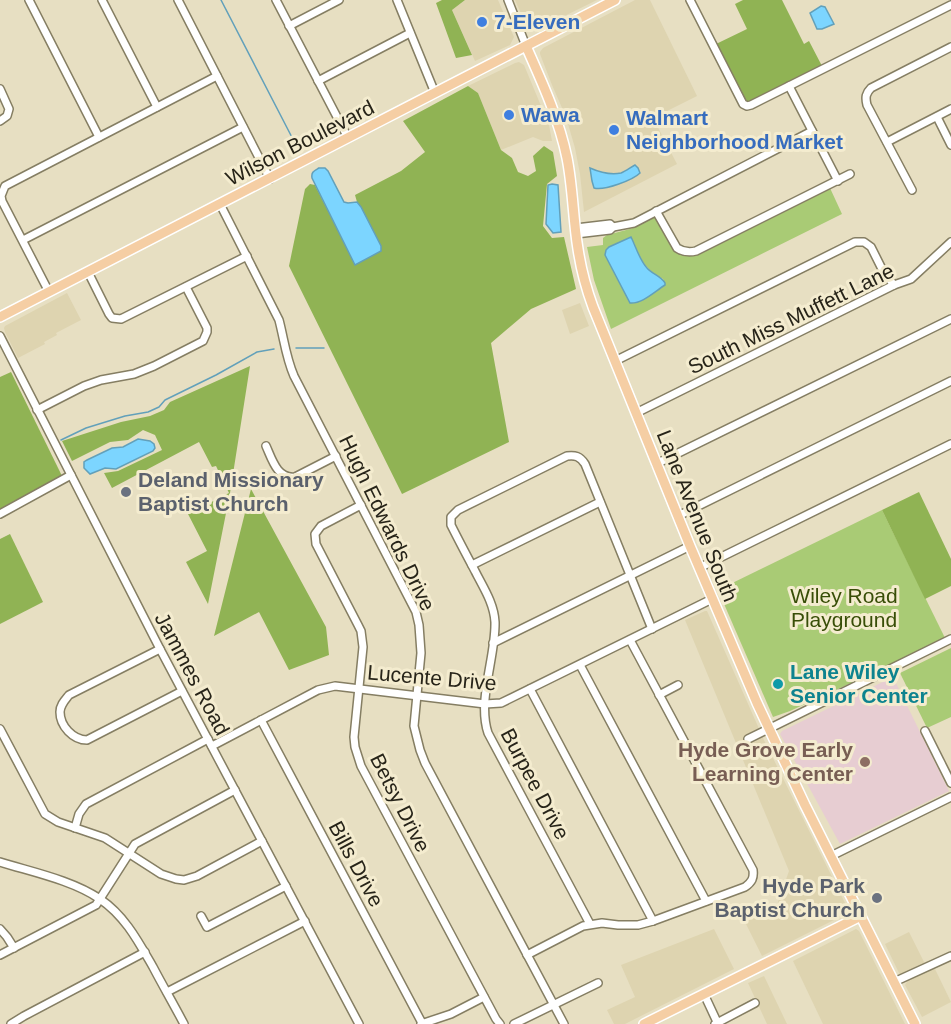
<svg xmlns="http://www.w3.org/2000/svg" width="951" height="1024" font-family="Helvetica,sans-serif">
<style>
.built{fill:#ded4b0}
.education{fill:#e7cdd2}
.green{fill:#a9cb75;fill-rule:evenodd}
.forest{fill:#90b354}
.water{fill:#7cd5ff;stroke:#62a0ba;stroke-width:1.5}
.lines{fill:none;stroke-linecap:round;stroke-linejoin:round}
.stream{stroke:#62a0ba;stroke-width:1.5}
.minor-casing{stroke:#857e63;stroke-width:10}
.major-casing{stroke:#fff;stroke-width:12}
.minor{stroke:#fff;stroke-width:7}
.major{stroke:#f5cea4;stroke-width:9}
.shop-dot{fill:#3f7fe0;stroke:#f4eccf;stroke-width:2}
.worship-dot{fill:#6b7280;stroke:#f4eccf;stroke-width:2}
.culture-dot{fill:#0f9aa8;stroke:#f4eccf;stroke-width:2}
.education-dot{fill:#8d6e63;stroke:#f4eccf;stroke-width:2}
.labels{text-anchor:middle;stroke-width:6;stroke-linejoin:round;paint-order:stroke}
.shop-label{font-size:21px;font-weight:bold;fill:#366cbe;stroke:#f4eccf;text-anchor:start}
.street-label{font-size:21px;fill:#272419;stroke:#f4eccf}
.worship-label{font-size:21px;font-weight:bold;fill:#5b616d;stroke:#f4eccf;text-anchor:start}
.park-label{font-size:21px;fill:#384e07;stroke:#f4eccf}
.culture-label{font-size:21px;font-weight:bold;fill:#0d838f;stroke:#f4eccf;text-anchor:start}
.education-label{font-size:21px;font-weight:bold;fill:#785e54;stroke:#f4eccf;text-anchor:end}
</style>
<rect width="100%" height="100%" fill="#e7dfc2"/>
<g class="built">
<polygon points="465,0 498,0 514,37 510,45 475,61 452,10"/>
<polygon points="515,0 597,0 534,31 528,29"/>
<polygon points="635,0 650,0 697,96 653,118 677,164 584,212 580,174 575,148 566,117 552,85 540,54 540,52 543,48"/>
<polygon points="519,62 524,65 549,125 552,141 543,141 533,137 501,150 478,93 468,86 515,63"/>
<polygon points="67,293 81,320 56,333 57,335 44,342 45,344 18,358 5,332 4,328 5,326"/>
<polygon points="580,303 589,326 570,334 562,310"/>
<polygon points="705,611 707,611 764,740 849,911 846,914 762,956 743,918 777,905 789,871 685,620"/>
<polygon points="714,929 734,969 625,1024 614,1024 607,1010 635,997 621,965"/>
<polygon points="856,929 859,931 905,1024 823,1024 793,961"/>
<polygon points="909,932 926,966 913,972 900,975 885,944"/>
<polygon points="934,967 951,1002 922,1017 905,985 909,979"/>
<polygon points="764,976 787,1024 767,1024 748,983"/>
</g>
<polygon class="education" points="893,677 949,791 840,844 780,734 782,731"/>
<g class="green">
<path d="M830,188L842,214L611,329L594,280L587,247L603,245V238L607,235L630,229L633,228V227L653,217L656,218L676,251L683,255L689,256L713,247ZM634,243C641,261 646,270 663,279L665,285L609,247Z"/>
<polygon points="882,510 945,638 890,665 790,711 773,717 718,590"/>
<polygon points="951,648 951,717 927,728 900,673"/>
</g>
<g class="forest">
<polygon points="442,0 465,0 452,10 472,55 456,58 436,3"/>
<polygon points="743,0 782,0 804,44 809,41 822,66 753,101 747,101 742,98 716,44 747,29 735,4"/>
<polygon points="468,86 478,93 501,150 512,158 518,172 528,176 536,171 533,156 544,146 553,152 557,176 547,184 543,226 552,238 564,237 576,289 531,309 491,343 509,442 402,494 289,266 305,189 310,184 315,185 355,264 381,251 361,207 357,202 355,195 401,171 425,152 403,121"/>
<polygon points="250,366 230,493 208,604 186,562 207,551 188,514 229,493 216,466 212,467 199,442 112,488 104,473 118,471 162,450 155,435 143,430 128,440 110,442 72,461 62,441 121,422 150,416 164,410 170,402"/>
<polygon points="11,372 62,476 0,509 0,377"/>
<polygon points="251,489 326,627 329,655 289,670 259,612 214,636"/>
<polygon points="919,492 951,559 951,586 925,599 882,510"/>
<polygon points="10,534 43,602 0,624 0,539"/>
</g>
<g class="water">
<polygon points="821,6 825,7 834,24 822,29 817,29 810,13"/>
<path d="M635,165L638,168L640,173C633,180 604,191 594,188L592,181L590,168C599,172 611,175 621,173C626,171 631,167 635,165Z"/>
<path d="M319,168H325L328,171L344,202L348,203L357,202L361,207L381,246V251L355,265L312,178C311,172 314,171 319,168Z"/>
<polygon points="552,184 558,185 561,232 553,233 546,224 548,185"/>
<path d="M631,237C636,247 639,259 647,268C652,274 661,276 665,283V285C654,292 642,304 630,303L605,255L606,250L609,247Z"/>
<polygon points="138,439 150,441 154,444 155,448 153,451 116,469 105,468 90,474 84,468 84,462 87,460 112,448 123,447"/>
</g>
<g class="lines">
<g class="stream">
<polyline points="221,0 298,149"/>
<polyline points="296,348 324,348"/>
<polyline points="61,440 86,428 125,416 148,412 159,407 165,400 216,375 257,352 274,349"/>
</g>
<defs>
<g id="minor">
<polyline points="29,0 99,137"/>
<polyline points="102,0 157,107"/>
<polyline points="178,0 270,179"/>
<polyline points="276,0 348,138"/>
<polyline points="397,0 435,93"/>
<polyline points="508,0 526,46"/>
<polyline points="690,0 743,104 747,106 751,105 951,5"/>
<polyline points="289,26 339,0"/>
<polyline points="318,81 410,33"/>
<polyline points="789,86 838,181"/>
<polyline points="0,89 9,109 7,116 0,121"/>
<polyline points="937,117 951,145"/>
<polyline points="887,142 951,109"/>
<path d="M912,190L867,105C865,97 866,93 871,88L951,47"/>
<path d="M220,204L279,320C284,339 286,358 294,376L416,612L419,625L421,653L414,726L420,750L425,763L564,1024"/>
<path d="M656,211L677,248C683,252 688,253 696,251L850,174"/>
<polyline points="576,228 610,224 613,227"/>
<polyline points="576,234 610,230 613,227 634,223 812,131"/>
<polyline points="23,240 243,127"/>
<polyline points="88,272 109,314 112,318 121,319 247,256"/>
<polyline points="49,292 2,201 1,196 5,186 217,76"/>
<polyline points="0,336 160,649 359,1024"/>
<polyline points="615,361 855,242 864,242 871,247 884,273 894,285"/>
<polyline points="37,410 84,386 101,380 134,374 154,366 203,341 207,332 207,328 186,287"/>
<polyline points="636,413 894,285 911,279 951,242"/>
<path d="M266,446C272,459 277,479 295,477L336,456"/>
<polyline points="656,464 951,319"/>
<polyline points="361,505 321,526 315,534 316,544 358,625 361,631 363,647 354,737 355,747 361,766 496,1019 500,1024"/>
<polyline points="0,514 71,475"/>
<polyline points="678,516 951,381"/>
<polyline points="472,565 600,502"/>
<polyline points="699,568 951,444"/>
<polyline points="493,643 690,546"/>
<path d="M160,649L69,695C65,700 60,705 60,712C60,726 73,740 87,740L182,691"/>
<polyline points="580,665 706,901"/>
<polyline points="530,689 653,921"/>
<polyline points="659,695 678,685"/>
<polyline points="261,720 422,1023"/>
<polyline points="0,729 45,814 58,822 105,838 161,874 176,879 184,880 197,876 262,841"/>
<polyline points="925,731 951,783"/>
<polyline points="748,739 951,639"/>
<polyline points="212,746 318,690 335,686 485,704 501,703 712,599"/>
<polyline points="75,828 79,814 86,804 208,739"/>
<polyline points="831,856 951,797"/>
<path d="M0,862C32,872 72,880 100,899C125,916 138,941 153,967C163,986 174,1005 184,1024"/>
<polyline points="201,916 207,927 286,886"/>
<path d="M590,924L488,733C477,700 496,656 495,622C494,603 483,587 475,571C467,556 459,541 451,525V517L458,510L567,456C575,455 580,456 585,464L652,629"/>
<polyline points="0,929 7,937 14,948"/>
<polyline points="0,955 96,905 135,844 235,790"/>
<path d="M527,955L583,926L602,923L618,925H638L653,921L745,887C752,882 754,878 753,870L630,640"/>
<polyline points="894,982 951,956"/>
<polyline points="167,992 305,921"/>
<polyline points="704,994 718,1024"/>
<polyline points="11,1024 24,1016 145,952"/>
<polyline points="421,1024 451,1014 484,997"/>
<polyline points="514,1024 598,983"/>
<polyline points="715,1024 755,1003"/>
</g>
<g id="major">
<path d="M526,46C542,82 559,119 567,158C573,188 573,219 578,249C581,269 586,288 593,307L690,546L757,703L805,805L915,1024"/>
<polyline points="0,317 615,0"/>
<polyline points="644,1024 861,916"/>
</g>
</defs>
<use href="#minor" class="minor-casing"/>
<use href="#major" class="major-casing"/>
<use href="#minor" class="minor"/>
<use href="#major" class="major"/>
</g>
<g class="shop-dot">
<circle cx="482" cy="22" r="6"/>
<circle cx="509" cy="115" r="6"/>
<circle cx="614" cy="130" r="6"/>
</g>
<g class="worship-dot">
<circle cx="126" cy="492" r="6"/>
<circle cx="877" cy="898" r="6"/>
</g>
<circle class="culture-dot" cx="778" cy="684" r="6"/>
<circle class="education-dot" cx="865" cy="762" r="6"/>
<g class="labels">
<g class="shop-label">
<text x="494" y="29">7-Eleven</text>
<text x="521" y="122">Wawa</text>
<text x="626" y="125">Walmart<tspan x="626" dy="24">Neighborhood Market</tspan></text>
</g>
<g class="street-label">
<text transform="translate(300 143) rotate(-27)" y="7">Wilson Boulevard</text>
<text transform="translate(791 319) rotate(-26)" y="7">South Miss Muffett Lane</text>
<text transform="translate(697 516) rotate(68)" y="7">Lane Avenue South</text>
<text transform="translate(387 523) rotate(64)" y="7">Hugh Edwards Drive</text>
<text transform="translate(192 674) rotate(62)" y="7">Jammes Road</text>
<text transform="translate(432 678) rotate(5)" y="7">Lucente Drive</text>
<text transform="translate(535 784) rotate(62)" y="7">Burpee Drive</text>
<text transform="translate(400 803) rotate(63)" y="7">Betsy Drive</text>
<text transform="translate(356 864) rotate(62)" y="7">Bills Drive</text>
</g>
<g class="worship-label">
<text x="138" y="487">Deland Missionary<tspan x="138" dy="24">Baptist Church</tspan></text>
<text x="865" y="893" text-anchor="end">Hyde Park<tspan x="865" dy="24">Baptist Church</tspan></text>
</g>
<g class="park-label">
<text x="844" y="603">Wiley Road<tspan x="844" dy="24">Playground</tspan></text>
</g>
<g class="culture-label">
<text x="790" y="679">Lane Wiley<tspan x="790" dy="24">Senior Center</tspan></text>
</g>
<g class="education-label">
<text x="853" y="757">Hyde Grove Early<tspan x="853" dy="24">Learning Center</tspan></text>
</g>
</g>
</svg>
